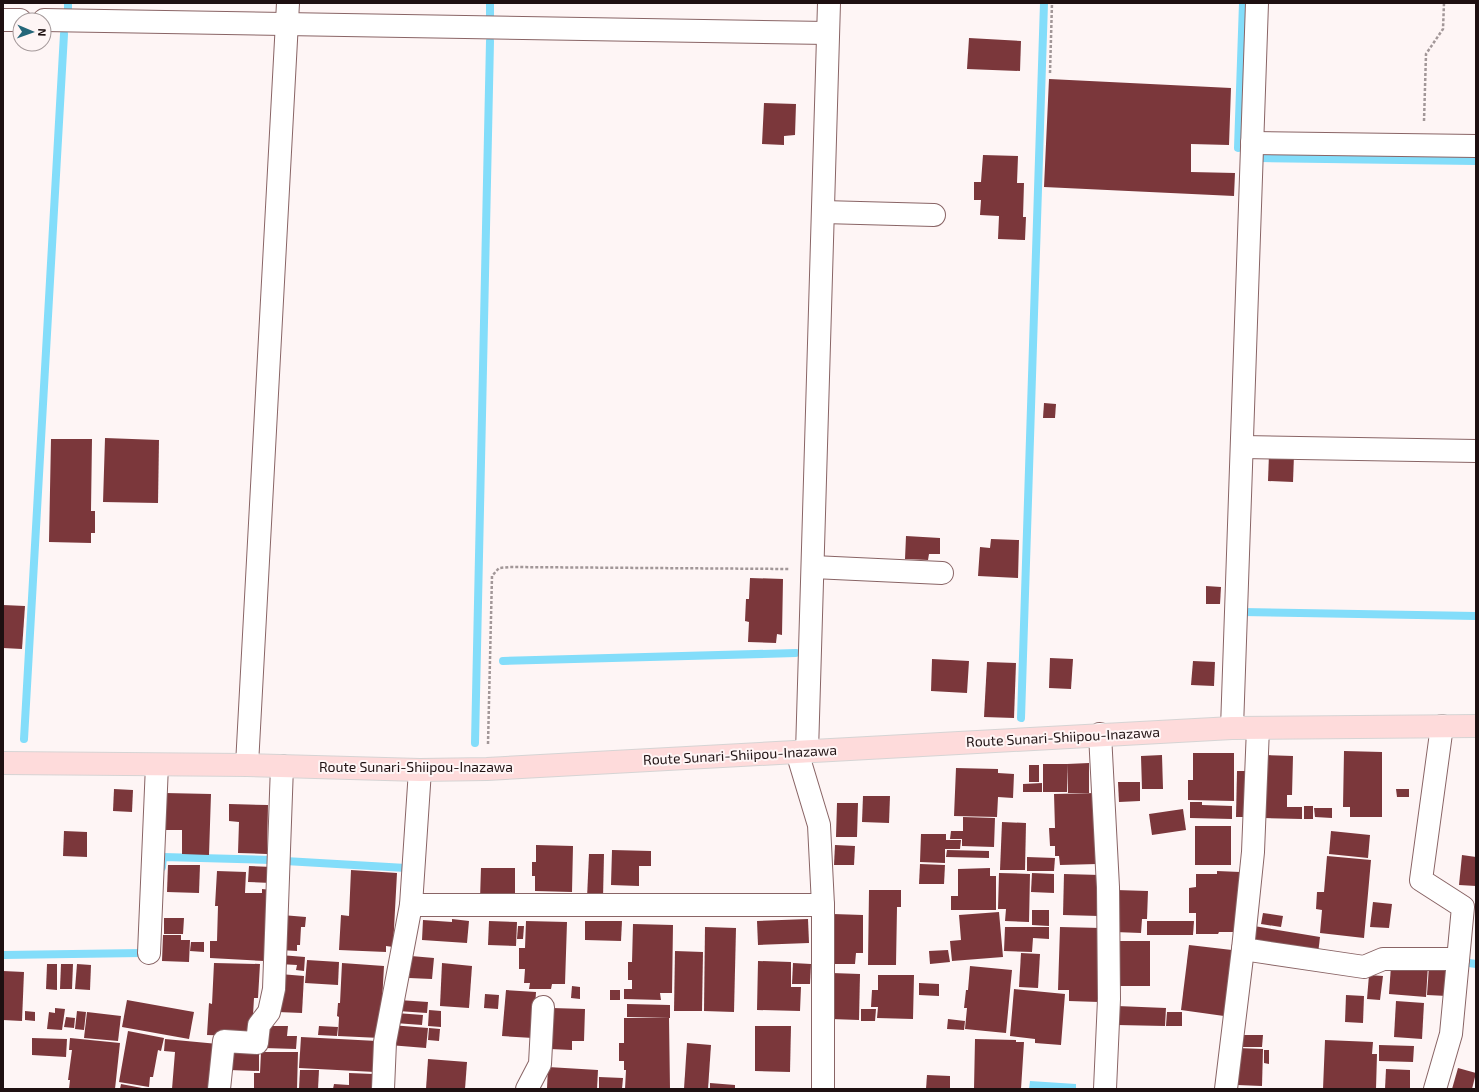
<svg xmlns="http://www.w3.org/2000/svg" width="1479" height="1092" font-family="'Exo 2',sans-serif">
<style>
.water{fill:#83ddfa}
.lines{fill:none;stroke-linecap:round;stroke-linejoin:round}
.stream{stroke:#83ddfa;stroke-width:8}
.building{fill:#7b373b}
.minor-casing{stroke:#896465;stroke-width:24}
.major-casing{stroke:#d6d4d4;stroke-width:24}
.path{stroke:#a29798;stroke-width:2.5;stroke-dasharray:3 2;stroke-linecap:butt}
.minor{stroke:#fff;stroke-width:22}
.major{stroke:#fedbdb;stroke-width:22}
.labels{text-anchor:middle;stroke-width:4;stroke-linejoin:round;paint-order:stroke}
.street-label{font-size:14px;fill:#1e1011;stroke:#fef5f5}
</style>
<rect width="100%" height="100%" fill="#fef5f5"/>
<polygon class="water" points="1030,1081 1076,1084 1076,1089 1029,1089"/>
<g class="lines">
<g class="stream">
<polyline points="68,10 68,3"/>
<polyline points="490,16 490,3"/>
<polyline points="1238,148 1243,3"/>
<polyline points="1261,158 1476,161"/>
<polyline points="1242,612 1476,616"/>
<polyline points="503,661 796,653"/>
<polyline points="1021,718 1044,3"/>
<polyline points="24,739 64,34"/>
<polyline points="475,743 490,41"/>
<polyline points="285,861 406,868 406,862"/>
<polyline points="162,867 163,857 271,860"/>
<polyline points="3,955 142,953"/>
<polyline points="1469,963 1476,964"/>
</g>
</g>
<g class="building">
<polygon points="969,38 1021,41 1020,71 967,69"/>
<polygon points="1049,79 1231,88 1229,145 1191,144 1191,172 1235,173 1234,196 1044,187"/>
<polygon points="764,103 796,104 795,135 784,136 784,145 762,144"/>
<polygon points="983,155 1018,156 1017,183 1024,183 1023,217 1026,217 1025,240 998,239 999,216 980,215 981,200 974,200 974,182 981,182"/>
<polygon points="1044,403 1056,404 1055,418 1043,418"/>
<polygon points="105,438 159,440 158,503 103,502"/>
<polygon points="51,439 92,439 91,511 95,511 95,533 91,533 91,543 49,542"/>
<polygon points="1269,454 1294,455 1293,482 1268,481"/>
<polygon points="906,536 940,538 940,554 929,554 928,560 905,559"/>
<polygon points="991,539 1019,540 1018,578 978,576 980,547 990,548"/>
<polygon points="750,578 783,579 782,635 777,634 776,643 748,642 749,622 745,621 746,599 749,599"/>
<polygon points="1206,586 1221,587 1220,604 1206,604"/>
<polygon points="3,605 25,606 22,649 3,648"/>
<polygon points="1050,658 1073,659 1071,689 1049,688"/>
<polygon points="932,659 969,661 967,693 931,691"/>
<polygon points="1193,661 1215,662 1214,686 1191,685"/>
<polygon points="987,662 1016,663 1014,718 984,717"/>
<polygon points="1344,751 1382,752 1382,817 1350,817 1350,807 1343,807"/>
<polygon points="1193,753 1234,753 1234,801 1188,800 1188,780 1193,780"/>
<polygon points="1162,755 1163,789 1142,789 1141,756"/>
<polygon points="1266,755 1293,756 1292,795 1287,795 1287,807 1302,807 1302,819 1265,818"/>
<polygon points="1089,763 1089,793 1068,793 1067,764"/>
<rect x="1043" y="764" width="24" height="28"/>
<rect x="1029" y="765" width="10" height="17"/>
<polygon points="956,768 998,769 998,773 1014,774 1013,798 998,797 997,817 954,816"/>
<polygon points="1237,771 1250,771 1249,817 1236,817"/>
<polygon points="1118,782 1140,782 1140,801 1119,802"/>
<polygon points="1042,783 1042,792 1023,792 1023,784"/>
<polygon points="114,789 133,790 132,812 113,811"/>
<polygon points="1396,789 1409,789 1409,797 1397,797"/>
<polygon points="165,793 211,794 209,855 182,854 182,830 165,830"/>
<polygon points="1096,793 1097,864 1060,865 1059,856 1055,856 1055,846 1050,846 1049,828 1055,828 1054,794"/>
<polygon points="863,796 890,796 889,823 862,822"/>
<polygon points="1190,802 1202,802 1202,805 1232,806 1232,819 1190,818"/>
<polygon points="837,803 858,803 857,837 836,837"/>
<polygon points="229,804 268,805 267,854 238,853 239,822 229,821"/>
<rect x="1304" y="806" width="9" height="13"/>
<polygon points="1314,808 1332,808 1332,818 1315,817"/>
<polygon points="1183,809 1186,830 1152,835 1149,814"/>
<polygon points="963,817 995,818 994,847 962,846 962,839 950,839 951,831 963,831"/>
<polygon points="1002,822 1026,823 1025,870 1000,870"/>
<rect x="1195" y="826" width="36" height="39"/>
<polygon points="64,831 87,832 87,857 63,856"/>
<polygon points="1331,831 1370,835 1368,858 1329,854"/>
<polygon points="921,834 946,834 946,840 961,840 960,849 945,849 945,863 920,862"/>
<polygon points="536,845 573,846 572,892 535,891 535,876 532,876 532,862 536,862"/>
<polygon points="835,845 855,846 854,865 834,865"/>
<polygon points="612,850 651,851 651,866 639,866 639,886 611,885"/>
<polygon points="947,850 989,851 989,858 946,857"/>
<polygon points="589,854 604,854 603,898 587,898"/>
<polygon points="1462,855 1476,857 1476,886 1459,885"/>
<polygon points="1327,856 1371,860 1364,938 1320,933 1322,910 1316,909 1317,892 1324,892"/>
<polygon points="1027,857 1055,858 1054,871 1027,871"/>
<polygon points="920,864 945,865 944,884 919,884"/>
<polygon points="168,865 200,865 199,893 167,892"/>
<polygon points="249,866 272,867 271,883 248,882"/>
<polygon points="481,868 515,868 515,900 480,899"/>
<polygon points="990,868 990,876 996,876 996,910 951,910 951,896 958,896 958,869"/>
<polygon points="351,870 397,873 393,947 386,946 386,952 339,950 341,915 349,916"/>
<polygon points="217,871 246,872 245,893 262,893 262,889 272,890 267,901 264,961 210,958 210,941 217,941 218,906 215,906"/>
<polygon points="1217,871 1240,872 1240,932 1219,932 1218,934 1196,934 1196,913 1189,913 1189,888 1196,887 1196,874 1217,874"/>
<polygon points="999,873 1030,874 1029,922 1005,921 1006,909 998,909"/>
<polygon points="1032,873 1054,874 1054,893 1031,892"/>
<polygon points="1064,874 1100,875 1099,916 1063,915"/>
<polygon points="869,890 901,890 901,907 897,907 896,965 868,965"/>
<polygon points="1116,890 1148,891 1147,919 1142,919 1141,933 1115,932"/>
<polygon points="1373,902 1392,904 1389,928 1370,927"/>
<polygon points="1032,910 1049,910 1049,926 1032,925"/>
<polygon points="999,912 1003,957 952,961 950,941 961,940 959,915"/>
<polygon points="1263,913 1283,916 1281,927 1261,924"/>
<polygon points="833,914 863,915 863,953 856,953 855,964 833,964"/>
<polygon points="282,915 306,917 305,927 301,927 300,945 297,945 297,951 280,950"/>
<polygon points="164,918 184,918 183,934 164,934"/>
<polygon points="452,919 469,921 467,943 422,940 423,920 452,922"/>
<polygon points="808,919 809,943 758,945 757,921"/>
<polygon points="489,921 517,922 516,946 488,945"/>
<polygon points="526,921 567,922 565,984 552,984 551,989 529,989 530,983 524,983 525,969 519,969 519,948 525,948"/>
<polygon points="585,921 622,921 621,941 585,940"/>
<polygon points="1147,921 1194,921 1193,935 1147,935"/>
<polygon points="633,924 673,925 672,993 660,993 661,1000 624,999 624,989 632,989 632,980 628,980 628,962 632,962"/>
<polygon points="518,926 524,926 523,939 517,939"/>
<polygon points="1254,926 1320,937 1318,954 1251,943"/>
<polygon points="705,927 736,928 734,1012 704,1011"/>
<polygon points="1005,927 1049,927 1049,939 1033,938 1032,952 1004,951"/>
<polygon points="1060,927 1101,928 1099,1002 1069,1001 1069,990 1058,990"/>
<polygon points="163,935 181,935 181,940 190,940 189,962 162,961"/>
<polygon points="1117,941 1150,941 1150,986 1116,986"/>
<polygon points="191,942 204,942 204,952 190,951"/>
<polygon points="1189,945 1232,950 1224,1016 1181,1010"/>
<polygon points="948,950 950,962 930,964 929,951"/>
<polygon points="675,951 703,952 702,1011 674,1011"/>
<polygon points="1021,953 1040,954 1038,988 1019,987"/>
<polygon points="280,955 305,957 304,971 296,970 297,965 279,964"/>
<polygon points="411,956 434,958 432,979 409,978"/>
<polygon points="307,960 339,962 338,985 305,983"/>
<polygon points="758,961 791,962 791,987 801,987 800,1011 757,1010"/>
<polygon points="214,963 260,964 258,998 254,998 252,1033 239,1036 207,1035 209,1003 212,1004"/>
<polygon points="342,963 384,966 380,1038 338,1036 339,1017 337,1016 338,1003 340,1003"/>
<polygon points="442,963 472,966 469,1008 440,1006"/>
<polygon points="793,963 811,964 810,984 792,984"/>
<polygon points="47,964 57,964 57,990 46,989"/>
<polygon points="61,964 73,964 72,989 60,989"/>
<polygon points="77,964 91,965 90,990 75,989"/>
<polygon points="1428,965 1426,997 1389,994 1391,966"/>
<polygon points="970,966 1012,970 1006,1033 965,1029 967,1008 964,1008 966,990 968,990"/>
<polygon points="1429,966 1449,968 1447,996 1427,995"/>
<polygon points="3,971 24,972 22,1021 3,1020"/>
<polygon points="832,973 860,974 859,1020 831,1019"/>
<polygon points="280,974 304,976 302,1013 278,1012"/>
<polygon points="878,975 914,975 913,1019 877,1018 878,1007 871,1007 872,990 878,990"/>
<polygon points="1369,975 1383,976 1380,1000 1367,999"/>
<polygon points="919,983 939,984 939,996 919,995"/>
<polygon points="572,986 580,987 580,999 571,998"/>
<polygon points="1014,989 1065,994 1061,1045 1035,1043 1035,1039 1010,1036"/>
<polygon points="506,990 536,992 533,1038 502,1036"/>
<rect x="610" y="990" width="10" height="10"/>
<polygon points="485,994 499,995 498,1009 484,1008"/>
<polygon points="1346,995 1364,996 1363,1023 1345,1022"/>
<polygon points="127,1000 194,1012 189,1039 122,1027"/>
<polygon points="399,1000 428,1002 427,1013 398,1011"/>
<polygon points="1396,1001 1424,1003 1422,1039 1394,1037"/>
<polygon points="627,1004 670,1005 670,1018 627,1017"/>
<polygon points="1117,1006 1166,1008 1165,1026 1117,1025"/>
<polygon points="55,1008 65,1009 62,1030 47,1029 49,1012 55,1013"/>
<polygon points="552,1008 585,1009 584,1041 572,1041 572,1050 550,1049"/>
<polygon points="861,1009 876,1009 875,1021 861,1021"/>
<polygon points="429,1010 441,1011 441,1027 428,1026"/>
<polygon points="25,1011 35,1012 35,1021 25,1020"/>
<polygon points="77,1011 86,1012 84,1030 75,1029"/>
<polygon points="87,1012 121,1016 118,1041 84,1038"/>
<polygon points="1167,1012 1182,1012 1182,1026 1166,1026"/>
<polygon points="396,1013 423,1015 422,1025 395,1023"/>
<polygon points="66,1017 75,1018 74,1028 64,1027"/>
<polygon points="624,1018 669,1018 670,1089 625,1089 626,1070 624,1070 624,1061 619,1061 619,1043 624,1043"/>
<polygon points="948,1019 965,1021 964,1030 947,1029"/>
<polygon points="391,1025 428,1028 426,1048 389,1045"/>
<polygon points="270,1026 288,1026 287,1036 297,1036 296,1049 264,1048"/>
<polygon points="319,1026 338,1027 337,1036 318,1035"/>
<polygon points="755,1026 791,1026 790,1072 755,1071"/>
<polygon points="429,1028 440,1029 439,1041 428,1040"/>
<polygon points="128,1031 164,1038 161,1051 158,1050 153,1077 150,1077 149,1087 119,1082"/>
<polygon points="1243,1035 1263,1035 1262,1047 1243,1047"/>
<polygon points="301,1037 377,1041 375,1072 299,1068"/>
<polygon points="32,1038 67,1039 66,1057 32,1055"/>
<polygon points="70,1038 120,1043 115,1089 69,1089 70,1080 68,1080 72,1050 69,1050"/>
<polygon points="165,1039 218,1044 214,1089 172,1089 175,1052 164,1051"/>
<polygon points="975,1039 1016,1040 1016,1042 1024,1042 1021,1089 974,1089"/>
<polygon points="1325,1040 1373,1042 1372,1054 1377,1054 1376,1089 1323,1089"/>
<polygon points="687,1043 711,1045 708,1089 684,1089"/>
<polygon points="1379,1045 1414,1046 1413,1062 1379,1061"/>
<polygon points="1237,1048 1263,1049 1262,1086 1237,1085"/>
<polygon points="230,1049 259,1049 259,1071 229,1070"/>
<polygon points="1264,1050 1269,1050 1269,1064 1264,1063"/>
<polygon points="261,1052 298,1052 297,1089 254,1089 254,1073 260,1073"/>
<polygon points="428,1059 467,1062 465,1089 426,1089"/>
<polygon points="548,1067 598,1070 597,1089 547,1088"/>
<polygon points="1458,1068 1476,1073 1472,1089 1452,1089"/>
<polygon points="1386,1069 1410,1070 1410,1089 1385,1089"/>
<polygon points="300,1070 319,1070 318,1089 299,1089"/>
<polygon points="349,1073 373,1074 372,1086 378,1087 378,1089 333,1089 334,1084 349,1085"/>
<polygon points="927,1075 950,1076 950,1089 926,1089"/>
<polygon points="599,1077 623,1078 622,1089 599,1089"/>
<polygon points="710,1083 735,1085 735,1089 710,1089"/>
<polygon points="121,1084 142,1088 142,1089 120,1089"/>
</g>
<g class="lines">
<defs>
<g id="minor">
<polyline points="3,20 20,20"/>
<polyline points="44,20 828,33"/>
<polyline points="1252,143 1476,146"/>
<polyline points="823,212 934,215"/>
<polyline points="1242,447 1476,451"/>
<polyline points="813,567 942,573"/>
<polyline points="1232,728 1257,3"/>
<polyline points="1100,734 1108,887 1109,999 1105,1089"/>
<polyline points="797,752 819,825 823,905 823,1089"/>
<polyline points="807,752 829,3"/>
<polyline points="247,765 288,3"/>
<polyline points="411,905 420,770"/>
<polyline points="1243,949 1364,967 1383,959 1458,959"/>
<polyline points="149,953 157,765"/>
<polyline points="219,1089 224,1041 257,1043 259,1025 269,1012 274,989 282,766"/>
<polyline points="383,1089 385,1042 411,905 823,905"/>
<polyline points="527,1089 540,1064 543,1007"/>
<polyline points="1226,1089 1243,949 1253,852 1258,728"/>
<polyline points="1435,1089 1451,1034 1463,907 1421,880 1442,726"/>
</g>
<polyline id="major" points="3,763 247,765 420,770 487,769 1232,728 1476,726"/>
</defs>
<use href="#minor" class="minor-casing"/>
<use href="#major" class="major-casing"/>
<g class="path">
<polyline points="1050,73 1052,3"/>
<polyline points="1424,121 1426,54 1443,29 1444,3"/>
<polyline points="488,744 492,576 499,568 510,567 789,569"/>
</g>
<use href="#minor" class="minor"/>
<use href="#major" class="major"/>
</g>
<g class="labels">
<g class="street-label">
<text transform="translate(1063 737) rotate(-3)" y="5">Route Sunari-Shiipou-Inazawa</text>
<text transform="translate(740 755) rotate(-3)" y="5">Route Sunari-Shiipou-Inazawa</text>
<text x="416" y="772">Route Sunari-Shiipou-Inazawa</text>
</g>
</g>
<rect width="1479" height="1092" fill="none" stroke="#1e1011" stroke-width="8"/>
<g transform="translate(32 32) rotate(92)"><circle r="19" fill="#fef5f5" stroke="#a4999a"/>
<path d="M0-3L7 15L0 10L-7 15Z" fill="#246679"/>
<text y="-6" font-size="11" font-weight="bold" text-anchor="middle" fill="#1e1011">N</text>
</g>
</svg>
